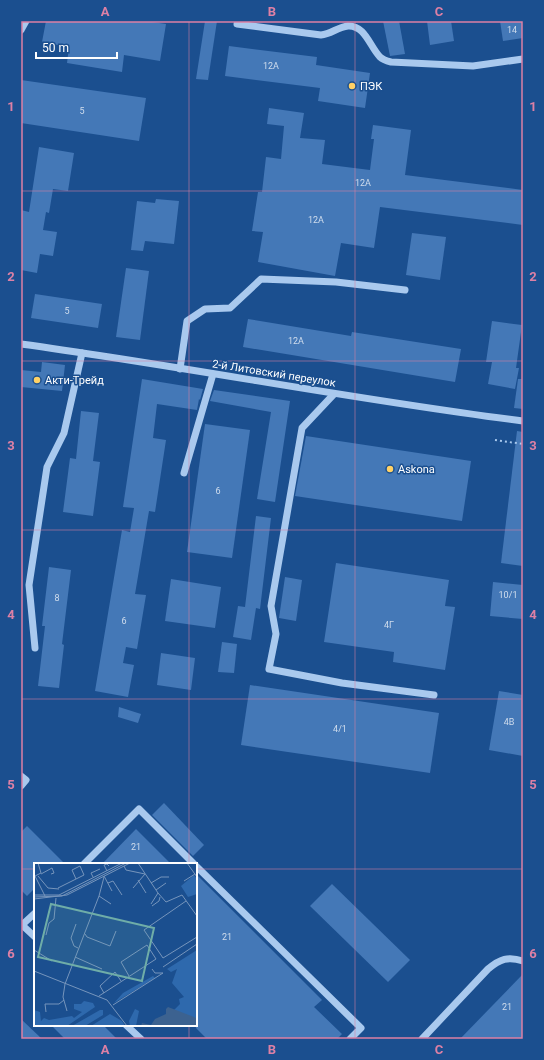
<svg xmlns="http://www.w3.org/2000/svg" width="544" height="1060" font-family="Roboto,sans-serif">
<style>
.building{fill:#4478b7}
.lines{fill:none;stroke-linecap:round;stroke-linejoin:round}
.path{stroke:#a9c9ee;stroke-width:2;stroke-dasharray:2 3;stroke-linecap:butt}
.minor{stroke:#a9c9ee;stroke-width:7}
.grid{fill:none;stroke:#dd80a5;stroke-width:1;stroke-opacity:0.55}
.poi-dot{fill:#ffd166;stroke:#1b4f8f;stroke-width:1.5}
.labels{text-anchor:middle;stroke-width:3;stroke-linejoin:round;paint-order:stroke}
.number-label{font-size:9px;fill:#d0dded}
.poi-label{font-size:11px;fill:#fff;stroke:#1b4f8f;text-anchor:start}
.street-label{font-size:11px;fill:#fff;stroke:#1b4f8f}
.inset-road{fill:none;stroke:#7695bc;stroke-width:1}
.view{fill:#6fada8;fill-opacity:0.15;stroke:#6fada8;stroke-width:2}
.inset-edge{fill:none;stroke:#fff;stroke-width:2}
.neatline{fill:none;stroke:#dd80a5;stroke-width:1.5}
.grid-label{font-size:13px;text-anchor:middle;font-weight:bold;fill:#dd80a5}
</style>
<rect width="100%" height="100%" fill="#1b4f8f"/>
<g class="building">
<polygon points="46,21 146,21 166,24 160,61 124,55 122,72 67,63 69,47 42,42"/>
<polygon points="205,21 217,21 208,80 196,79"/>
<polygon points="383,21 399,21 405,54 390,56"/>
<polygon points="427,21 451,21 454,41 430,45"/>
<polygon points="500,21 523,21 523,38 503,41"/>
<polygon points="229,46 317,57 316,65 370,73 365,108 318,101 320,88 225,76"/>
<polygon points="21,80 146,98 139,141 21,123"/>
<polygon points="269,108 304,113 300,138 325,140 322,164 370,170 374,139 371,139 373,125 411,130 405,175 523,190 523,225 380,207 374,248 341,243 335,276 258,262 263,232 252,231 258,192 262,192 266,157 281,159 284,126 267,124"/>
<polygon points="39,147 74,153 68,191 53,189 49,213 46,212 43,230 57,232 53,256 40,254 37,273 21,270 21,210 29,212"/>
<polygon points="156,199 179,201 174,244 145,241 143,251 131,250 137,201 155,203"/>
<polygon points="412,233 446,237 440,280 406,275"/>
<polygon points="126,268 149,271 140,340 116,337"/>
<polygon points="35,294 102,304 98,328 31,318"/>
<polygon points="248,319 351,336 352,332 461,349 455,382 243,347"/>
<polygon points="492,321 522,325 516,368 519,368 515,389 488,384 492,362 486,362"/>
<polygon points="42,362 65,365 62,391 21,387 21,370 41,372"/>
<polygon points="142,379 203,389 200,400 199,399 197,410 157,404 153,438 166,440 155,512 149,511 135,594 146,595 137,649 126,647 123,663 134,665 128,697 95,691 122,530 130,532 134,508 123,507"/>
<polygon points="518,379 523,379 523,409 514,408"/>
<polygon points="214,390 290,401 275,502 257,499 271,412 210,401"/>
<polygon points="81,411 99,413 93,461 100,462 93,516 63,512 70,458 76,459"/>
<polygon points="205,424 250,430 232,558 187,552"/>
<polygon points="517,431 523,432 523,566 501,563"/>
<polygon points="306,436 471,461 462,521 295,496"/>
<polygon points="256,516 271,518 260,609 256,608 251,640 233,637 238,606 245,607"/>
<polygon points="336,563 449,580 445,606 455,607 445,670 393,662 394,652 324,642"/>
<polygon points="49,567 71,570 62,644 64,645 59,688 38,686 45,626 42,626"/>
<polygon points="285,577 302,580 296,621 279,618"/>
<polygon points="171,579 221,587 215,628 165,621"/>
<polygon points="493,582 523,585 523,619 490,616"/>
<polygon points="222,642 237,644 234,673 218,672"/>
<polygon points="161,653 195,658 191,690 157,685"/>
<polygon points="250,685 439,713 430,773 241,745"/>
<polygon points="499,691 523,695 523,756 489,750"/>
<polygon points="119,707 141,714 138,723 118,717"/>
<polygon points="164,803 204,845 193,856 152,815"/>
<polygon points="27,826 65,864 35,864 35,888 27,896 21,890 21,832"/>
<polygon points="136,829 171,864 102,864"/>
<polygon points="196,874 322,1000 314,1007 342,1034 337,1039 207,1039 196,1028"/>
<polygon points="332,884 410,960 388,982 310,906"/>
<polygon points="523,974 523,1039 460,1039"/>
<polygon points="21,1019 42,1039 21,1039"/>
<polygon points="51,1025 103,1025 117,1039 65,1039"/>
</g>
<g class="lines">
<polyline class="path" points="495,440 523,444"/>
<g class="minor">
<path d="M237,24L321,35C331,34 338,27 348,26C365,25 370,47 380,57C383,60 387,61 391,62L473,66L523,59"/>
<polyline points="21,30 26,21"/>
<path d="M21,344C189,367 355,400 523,421"/>
<polyline points="180,369 187,321 205,309 230,308 261,279 336,282 405,290"/>
<polyline points="334,394 302,428 271,606 276,634 269,669 342,683 434,695"/>
<polyline points="184,473 213,374"/>
<polyline points="35,648 29,585 47,467 64,433 82,353"/>
<polyline points="21,776 26,780 21,786"/>
<polyline points="84,864 139,809 194,864"/>
<polyline points="196,866 361,1028 350,1039"/>
<polyline points="21,924 35,937"/>
<polyline points="22,925 35,913"/>
<polyline points="126,1025 141,1039"/>
<path d="M422,1039L488,969C500,959 508,956 523,961"/>
</g>
</g>
<path class="grid" d="M189,21V864M355,21V1039M21,191H523M21,361H523M21,530H523M21,699H523M21,869H35M196,869H523M189,1025V1039"/>
<g class="poi-dot">
<circle cx="352" cy="86" r="4"/>
<circle cx="37" cy="380" r="4"/>
<circle cx="390" cy="469" r="4"/>
</g>
<g class="labels">
<g class="number-label">
<text x="512" y="33">14</text>
<text x="271" y="69">12А</text>
<text x="82" y="114">5</text>
<text x="363" y="186">12А</text>
<text x="316" y="223">12А</text>
<text x="67" y="314">5</text>
<text x="296" y="344">12А</text>
<text x="218" y="494">6</text>
<text x="508" y="598">10/1</text>
<text x="57" y="601">8</text>
<text x="124" y="624">6</text>
<text x="389" y="628">4Г</text>
<text x="509" y="725">4В</text>
<text x="340" y="732">4/1</text>
<text x="136" y="850">21</text>
<text x="227" y="940">21</text>
<text x="507" y="1010">21</text>
</g>
<g class="poi-label">
<text x="360" y="90">ПЭК</text>
<text x="45" y="384">Акти-Трейд</text>
<text x="398" y="473">Askona</text>
</g>
<g class="street-label">
<text transform="translate(274 373) rotate(9)" y="4">2-й Литовский переулок</text>
</g>
</g>
<g transform="translate(34 863)">
<rect width="163" height="163" fill="#1b4f8f"/>
<path d="M160,12L163,16V31L154,34L147,23ZM163,87V156L162,157L140,147L146,141L145,136L150,134L138,120L143,106L137,109L133,106ZM119,113L121,115L80,140L89,130ZM50,138L59,140L61,144L33,163H0V147L6,149L7,158L10,155L15,157L38,153L40,155L48,149L40,146V141H47ZM101,146L105,148L102,163H96L95,158ZM66,147H69V152L51,163H38ZM76,151L88,158L91,163H57Z" fill="#2e69ad"/>
<path d="M134,144L160,154L163,156V163H107L108,160L117,162L121,156L132,151V146Z" fill="#3c6290"/>
<path class="inset-road" d="M4,0L7,10L1,13L11,33M104,0L124,30L117,41M153,0L163,14M90,3L92,7L111,11M73,8L70,2L73,1L75,3M7,11L18,5L20,10L17,11M4,13L14,25L25,26M70,13L78,28M59,14L57,10L66,6M104,17L112,30M150,18L161,11M74,20L79,18L88,32M117,20L127,14H135M24,25L50,12L46,3L38,7L42,16M99,25L111,11M122,27L132,20M124,30L132,39L148,32L163,53M0,32H25L88,0M65,33L77,41M0,34L28,33L92,0M0,36L33,32L96,0M152,38L110,67L129,95L163,74M118,43L125,38L126,34M42,61L37,75L40,83L44,85M51,71L53,74L76,83L82,68M12,72L15,60L20,56L22,35M0,87L18,98M41,94L68,106M129,104L163,81M0,108L73,137L93,163M70,130L66,123L81,109L87,118M65,133L122,96L113,82L87,99L95,113M79,142L129,110H121L118,106M33,148L29,134L31,121L65,33L70,14M12,149L11,141H25L30,137"/>
<path class="view" d="M17,41L120,65L108,118L4,94Z"/>
<rect width="163" height="163" class="inset-edge"/>
</g>
<rect width="544" height="1060" fill="none" stroke="#1b4f8f" stroke-width="44"/>
<path d="M36 52v6h81v-6" fill="none" stroke="#ffffff" stroke-width="2"/>
<text x="42" y="52" font-size="12" fill="#ffffff" stroke="#1b4f8f" stroke-width="3" paint-order="stroke">50 m</text>
<rect x="22" y="22" width="500" height="1016" class="neatline"/>
<g class="grid-label">
<text x="105" y="16">A</text>
<text x="272" y="16">B</text>
<text x="439" y="16">C</text>
<text x="11" y="111">1</text>
<text x="533" y="111">1</text>
<text x="11" y="281">2</text>
<text x="533" y="281">2</text>
<text x="11" y="450">3</text>
<text x="533" y="450">3</text>
<text x="11" y="619">4</text>
<text x="533" y="619">4</text>
<text x="11" y="789">5</text>
<text x="533" y="789">5</text>
<text x="11" y="958">6</text>
<text x="533" y="958">6</text>
<text x="105" y="1054">A</text>
<text x="272" y="1054">B</text>
<text x="439" y="1054">C</text>
</g>
</svg>
